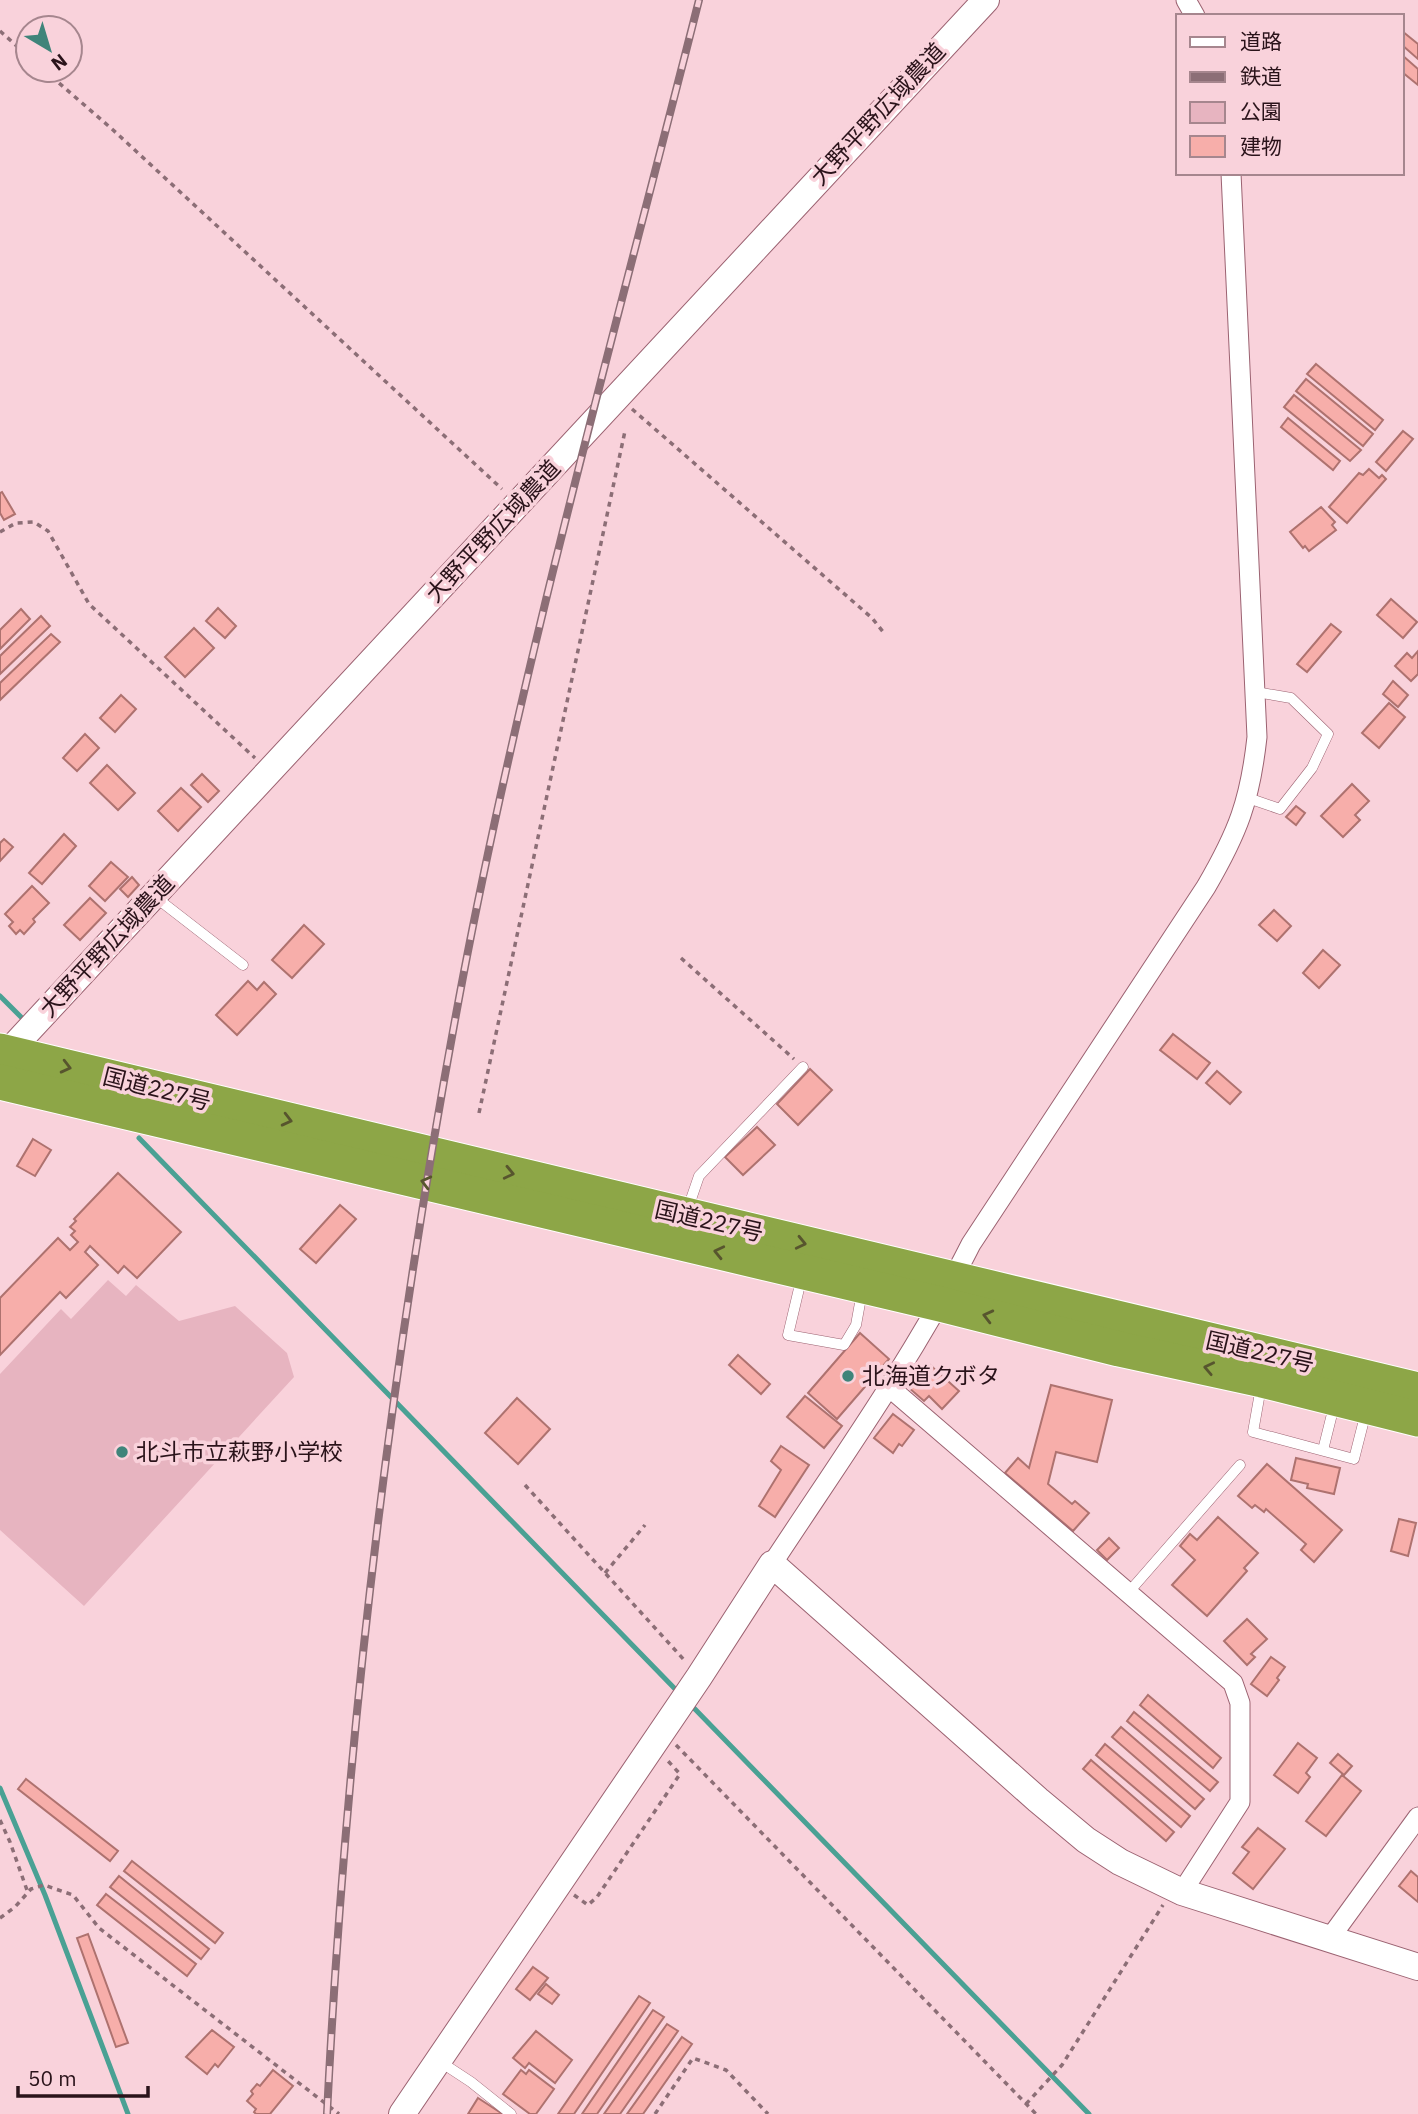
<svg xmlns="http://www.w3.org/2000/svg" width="1418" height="2114" font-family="'IBM Plex Sans','Noto Sans JP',sans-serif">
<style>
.green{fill:#e7b4c0}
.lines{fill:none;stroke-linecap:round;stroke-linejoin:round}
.stream{stroke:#4aa194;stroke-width:5}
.building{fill:#f7aeaa;stroke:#ae726f;stroke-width:2}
.lane-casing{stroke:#9b6271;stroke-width:11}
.street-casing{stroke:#9b6271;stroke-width:21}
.secondary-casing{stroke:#9b6271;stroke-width:28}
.highway-casing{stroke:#fff;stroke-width:37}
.path{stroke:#8c6e76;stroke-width:3.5;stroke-dasharray:5 5;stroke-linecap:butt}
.lane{stroke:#fff;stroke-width:10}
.street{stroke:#fff;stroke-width:19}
.secondary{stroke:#fff;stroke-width:26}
.highway{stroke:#8da647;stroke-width:35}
.rail-casing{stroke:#8c6e76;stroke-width:8}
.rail{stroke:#f9d2db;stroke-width:5;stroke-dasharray:16;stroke-linecap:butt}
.oneway{stroke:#57552e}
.poi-dot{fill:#3f847a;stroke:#f9d2db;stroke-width:2.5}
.labels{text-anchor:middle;stroke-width:7;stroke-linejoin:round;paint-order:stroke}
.street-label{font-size:23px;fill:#2a131a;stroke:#f9d2db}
.poi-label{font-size:23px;fill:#2a131a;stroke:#f9d2db;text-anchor:start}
</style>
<rect width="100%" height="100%" fill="#f9d2db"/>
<polygon class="green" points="108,1280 126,1296 136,1285 179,1321 235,1306 287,1353 294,1377 84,1606 0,1530 0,1374 61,1309 71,1319"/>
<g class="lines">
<g class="stream">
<polyline points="0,996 21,1017"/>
<polyline points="139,1138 679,1693"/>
<polyline points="691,1705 1089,2114"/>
<polyline points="0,1788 45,1895 128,2114"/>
</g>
</g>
<g class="building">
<polygon points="1402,31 1418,44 1418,59 1402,45"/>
<polygon points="1402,55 1418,69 1418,85 1402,72"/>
<polygon points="1316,364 1383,420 1375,430 1307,374"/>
<polygon points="1306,379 1373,434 1363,446 1296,391"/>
<polygon points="1294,395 1361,450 1350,461 1284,407"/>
<polygon points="1288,418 1340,461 1333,470 1281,427"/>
<polygon points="1403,431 1413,439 1386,471 1376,462"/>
<polygon points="1369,469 1379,478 1382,475 1386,479 1347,523 1329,507 1359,473 1363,475"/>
<polygon points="2,492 15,514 4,520 0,513 0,493"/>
<polygon points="1321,507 1335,522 1332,525 1336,530 1309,551 1305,546 1303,548 1290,532"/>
<polygon points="1391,599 1417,622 1403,638 1377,615"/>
<polygon points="218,608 236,626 225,638 206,621"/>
<polygon points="21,609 30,619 0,649 0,630"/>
<polygon points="41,616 50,626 0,674 0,656"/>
<polygon points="1331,624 1341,632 1307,672 1297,664"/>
<polygon points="194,628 214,648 185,677 165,657"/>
<polygon points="51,634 60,642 0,700 0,683"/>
<polygon points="1418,651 1418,674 1411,681 1395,666 1407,653 1412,658"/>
<polygon points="1393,681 1408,695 1398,707 1383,694"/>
<polygon points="121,695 136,709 115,732 100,718"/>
<polygon points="1389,703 1405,717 1379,748 1362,733"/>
<polygon points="85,734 99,748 77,771 63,758"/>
<polygon points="107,765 135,793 118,810 90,783"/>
<polygon points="202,774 219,791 208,802 191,785"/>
<polygon points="1352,784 1369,801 1355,815 1360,820 1343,837 1321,816"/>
<polygon points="181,788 201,807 178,831 158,811"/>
<polygon points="1296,806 1305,813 1296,825 1286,817"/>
<polygon points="64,834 76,846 42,884 29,873"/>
<polygon points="4,839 13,847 0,861 0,843"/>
<polygon points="111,862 128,877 105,901 89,886"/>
<polygon points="132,877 139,885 128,897 120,889"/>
<polygon points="32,886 49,903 33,919 35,922 24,934 20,930 16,934 9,926 13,922 5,914"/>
<polygon points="90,898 106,913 80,940 64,925"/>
<polygon points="1274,910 1291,926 1277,941 1259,925"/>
<polygon points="304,925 324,944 292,978 272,960"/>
<polygon points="1323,950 1340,965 1319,988 1303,973"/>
<polygon points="248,981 257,990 264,982 276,994 237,1035 216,1015"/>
<polygon points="1173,1034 1210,1063 1197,1079 1160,1050"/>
<polygon points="810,1069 832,1090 798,1125 777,1104"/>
<polygon points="1217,1071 1241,1092 1230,1104 1206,1083"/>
<polygon points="757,1127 775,1145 743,1175 725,1157"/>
<polygon points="33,1139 51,1150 35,1176 17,1166"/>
<polygon points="118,1173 181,1232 137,1278 124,1266 118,1273 90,1246 85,1252 98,1265 66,1298 60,1292 0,1355 0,1298 58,1238 70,1250 78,1242 71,1235 75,1231 70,1227 76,1221 74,1219"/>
<polygon points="340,1205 356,1219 316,1263 300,1249"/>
<polygon points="860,1333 889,1359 837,1419 808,1393"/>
<polygon points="738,1355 770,1384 761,1394 729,1365"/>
<polygon points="929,1364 959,1391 942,1409 929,1396 924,1401 908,1387"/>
<polygon points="1051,1385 1112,1400 1097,1462 1056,1452 1048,1484 1072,1504 1075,1501 1089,1513 1073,1531 1005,1473 1018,1458 1029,1468"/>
<polygon points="805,1396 842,1426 824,1448 787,1417"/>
<polygon points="517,1398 550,1429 518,1464 485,1433"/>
<polygon points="893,1414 914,1430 902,1446 899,1444 893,1453 874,1438"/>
<polygon points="781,1446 809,1465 775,1517 759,1506 781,1470 771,1461"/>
<polygon points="1296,1458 1340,1468 1334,1494 1307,1488 1308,1484 1291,1480"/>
<polygon points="1267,1464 1342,1530 1314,1562 1301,1550 1306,1544 1266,1509 1264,1512 1255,1505 1252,1508 1238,1496"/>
<polygon points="1218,1517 1258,1553 1244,1568 1247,1571 1207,1616 1172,1585 1195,1560 1180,1546 1190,1534 1197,1540"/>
<polygon points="1399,1519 1416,1523 1408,1556 1391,1551"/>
<polygon points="1109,1538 1119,1548 1107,1560 1097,1550"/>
<polygon points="1247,1619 1267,1639 1251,1654 1255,1657 1247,1665 1224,1641"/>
<polygon points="1271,1657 1285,1667 1277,1678 1279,1680 1267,1696 1251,1684"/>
<polygon points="1148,1695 1221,1758 1213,1768 1140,1705"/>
<polygon points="1134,1712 1218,1782 1210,1791 1127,1721"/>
<polygon points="1121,1727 1204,1799 1195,1809 1112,1737"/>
<polygon points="1298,1743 1317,1758 1306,1773 1310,1777 1298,1793 1274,1775"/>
<polygon points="1105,1744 1190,1816 1181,1827 1096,1755"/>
<polygon points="1338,1754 1352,1766 1344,1775 1330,1763"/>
<polygon points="1091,1760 1174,1832 1166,1841 1083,1769"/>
<polygon points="1342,1775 1361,1791 1326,1836 1306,1821"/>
<polygon points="26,1779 118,1851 110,1861 18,1789"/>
<polygon points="1258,1828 1285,1849 1253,1889 1233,1873 1249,1852 1242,1847"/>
<polygon points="132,1861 223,1933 215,1943 124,1871"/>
<polygon points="1411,1871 1418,1877 1418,1902 1399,1886"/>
<polygon points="119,1876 209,1949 201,1959 110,1887"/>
<polygon points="106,1894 196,1964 187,1976 97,1905"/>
<polygon points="88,1934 128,2043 116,2047 77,1938"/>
<polygon points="533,1967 548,1978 530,2000 516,1989"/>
<polygon points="546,1984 559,1995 552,2004 538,1994"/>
<polygon points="639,1996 650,2003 574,2114 558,2114"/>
<polygon points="653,2010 664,2017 597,2114 582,2114"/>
<polygon points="667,2024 678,2031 620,2114 604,2114"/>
<polygon points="212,2030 234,2047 218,2067 215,2064 207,2074 186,2057"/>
<polygon points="536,2031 572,2060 555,2083 529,2063 525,2068 513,2058"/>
<polygon points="682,2037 692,2044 643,2114 627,2114"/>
<polygon points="273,2070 293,2086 270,2114 256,2114 254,2112 256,2109 247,2101 253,2094 251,2091 257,2084 260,2086"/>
<polygon points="521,2070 526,2074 529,2070 554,2089 536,2114 530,2114 503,2094"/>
<polygon points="478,2098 501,2113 501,2114 468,2114"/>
</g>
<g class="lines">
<defs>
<g id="lane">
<polyline points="1248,798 1280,809 1312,768 1328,734 1291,698 1256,692"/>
<polyline points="154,896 243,965"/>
<polyline points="688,1208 699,1176 803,1067"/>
<polyline points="802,1276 788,1335 844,1345 856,1325 862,1292"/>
<polyline points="1261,1387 1253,1432 1354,1459 1366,1412"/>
<polyline points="1323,1450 1335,1402"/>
<polyline points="1128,1593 1240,1465"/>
<polyline points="439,2061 471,2082 511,2114"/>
</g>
<g id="street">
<polyline points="1186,0 1195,16"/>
<polyline points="889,1387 1233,1683 1240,1703 1240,1802 1182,1892"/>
<path d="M772,1564C841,1459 914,1357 971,1244L1206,887C1238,832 1250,801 1257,737L1231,173"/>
<polyline points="1330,1938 1418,1817"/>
</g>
<g id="secondary">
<polyline points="0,1061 986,0"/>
<polyline points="402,2114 699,1677 772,1564 1038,1800 1086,1840 1120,1862 1182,1892 1418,1967"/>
</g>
<g id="highway">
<polyline points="0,1051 1418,1390"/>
<polyline points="0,1082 940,1304 1119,1349 1262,1380 1418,1419"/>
</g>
</defs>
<use href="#lane" class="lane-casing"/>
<use href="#street" class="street-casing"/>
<use href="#secondary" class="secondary-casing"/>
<use href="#highway" class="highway-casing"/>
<g class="path">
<polyline points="0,31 28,56"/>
<polyline points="44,70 112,129 502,489"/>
<polyline points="632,409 872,618 884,633"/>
<polyline points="0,532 16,523 34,522 48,531 89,604 255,758"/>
<polyline points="681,958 794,1059"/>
<polyline points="479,1113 625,431"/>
<polyline points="525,1485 686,1662"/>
<polyline points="605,1573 645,1525"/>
<polyline points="676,1745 1036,2114"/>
<polyline points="0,1820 10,1842 28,1893"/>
<polyline points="574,1895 588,1905 597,1897 680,1774 668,1761"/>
<polyline points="0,1918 15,1907 31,1889 44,1885 73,1895 99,1928 339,2114"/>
<polyline points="1026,2104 1062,2065 1163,1905"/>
<polyline points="655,2114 693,2058 726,2070 768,2114"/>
</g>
<use href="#lane" class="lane"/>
<use href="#street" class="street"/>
<use href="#secondary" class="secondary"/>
<use href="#highway" class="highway"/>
<defs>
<path id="rail" d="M327,2114C346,1732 392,1353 463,977C526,648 617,325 699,0"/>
</defs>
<use href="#rail" class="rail-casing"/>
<use href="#rail" class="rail"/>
</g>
<defs><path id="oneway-chevron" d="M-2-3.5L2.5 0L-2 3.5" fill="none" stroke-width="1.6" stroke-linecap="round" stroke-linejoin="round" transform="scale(1.75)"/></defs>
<g class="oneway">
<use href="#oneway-chevron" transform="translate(66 1067) rotate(14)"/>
<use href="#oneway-chevron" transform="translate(287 1120) rotate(14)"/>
<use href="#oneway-chevron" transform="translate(509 1173) rotate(13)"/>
<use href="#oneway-chevron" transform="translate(426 1182) rotate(-166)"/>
<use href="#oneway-chevron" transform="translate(801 1243) rotate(13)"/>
<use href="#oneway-chevron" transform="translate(719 1252) rotate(-167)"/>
<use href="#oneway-chevron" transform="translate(988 1316) rotate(-166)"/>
<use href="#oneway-chevron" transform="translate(1209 1368) rotate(-168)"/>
</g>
<g class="poi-dot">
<circle cx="848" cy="1376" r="7"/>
<circle cx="122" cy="1452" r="7"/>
</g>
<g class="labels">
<g class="street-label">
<text transform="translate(878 114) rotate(-47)" y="8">大野平野広域農道</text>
<text transform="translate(493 531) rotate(-47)" y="8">大野平野広域農道</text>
<text transform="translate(107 946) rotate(-47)" y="8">大野平野広域農道</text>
<text transform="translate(157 1089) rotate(14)" y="8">国道227号</text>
<text transform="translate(709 1221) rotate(13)" y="8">国道227号</text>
<text transform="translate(1260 1352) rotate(13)" y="8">国道227号</text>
</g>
<g class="poi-label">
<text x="862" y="1384">北海道クボタ</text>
<text x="136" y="1460">北斗市立萩野小学校</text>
</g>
</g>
<rect x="1176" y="14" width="228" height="161" fill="#f9d2db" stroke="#a6868e" stroke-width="2"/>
<rect x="1190" y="37" width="35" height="10" fill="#ffffff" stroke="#a6868e" stroke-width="2"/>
<text x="1240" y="49" font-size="21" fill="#2a131a">道路</text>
<rect x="1190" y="72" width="35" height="10" fill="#8c6e76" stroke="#a6868e" stroke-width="2"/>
<text x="1240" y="84" font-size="21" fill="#2a131a">鉄道</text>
<rect x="1190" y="102" width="35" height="21" fill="#e7b4c0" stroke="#a6868e" stroke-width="2"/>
<text x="1240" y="119" font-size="21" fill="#2a131a">公園</text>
<rect x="1190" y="136" width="35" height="21" fill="#f7aeaa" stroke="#a6868e" stroke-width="2"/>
<text x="1240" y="154" font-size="21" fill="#2a131a">建物</text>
<g transform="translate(49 49) rotate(142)"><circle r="33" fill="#f9d2db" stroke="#a6868e" stroke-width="2"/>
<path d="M0-5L12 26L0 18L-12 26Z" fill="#3f847a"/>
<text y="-10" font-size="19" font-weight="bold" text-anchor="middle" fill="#2a131a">N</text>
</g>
<path d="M18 2086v10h130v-10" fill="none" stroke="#2a131a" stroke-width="3.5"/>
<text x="28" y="2086" font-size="21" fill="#2a131a" stroke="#f9d2db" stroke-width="5" paint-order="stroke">50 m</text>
</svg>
